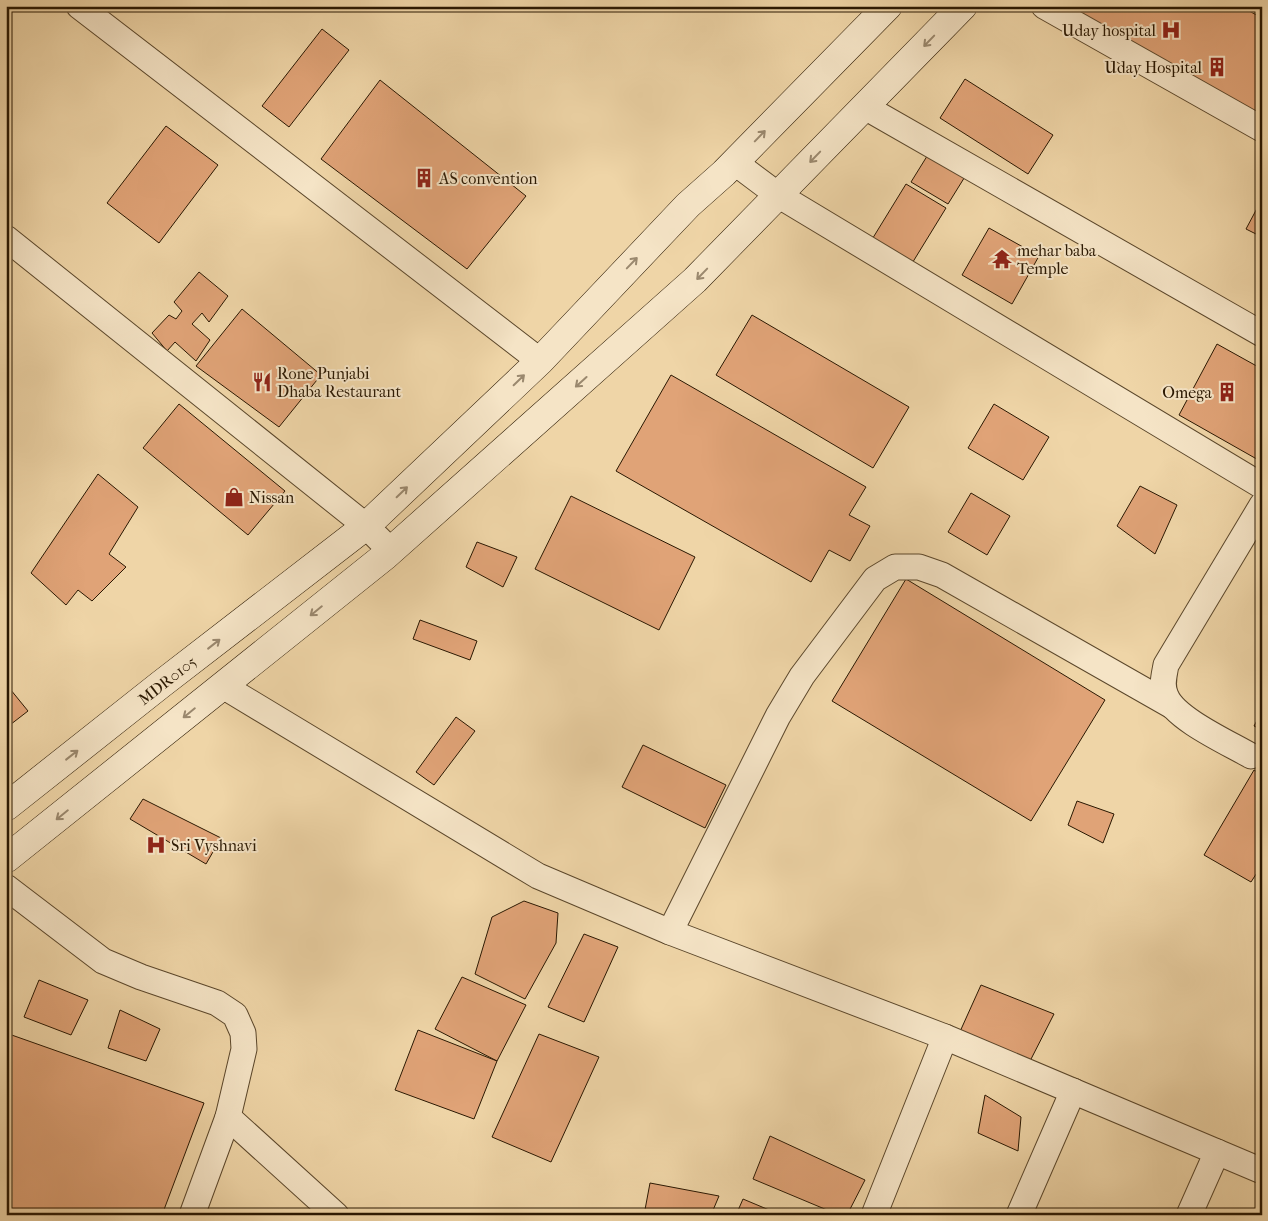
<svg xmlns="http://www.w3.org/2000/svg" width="1268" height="1221" font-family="'IM FELL French Canon',serif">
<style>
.building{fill:#e0a377;stroke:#2a1802}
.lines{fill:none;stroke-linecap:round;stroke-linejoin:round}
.street-casing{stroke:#5b472b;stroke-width:27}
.secondary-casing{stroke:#2a1802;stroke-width:29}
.street{stroke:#f5e4c6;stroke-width:25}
.secondary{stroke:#f5e4c6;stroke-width:28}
.oneway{stroke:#9a886e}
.labels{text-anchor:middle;stroke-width:4;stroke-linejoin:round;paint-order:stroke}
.poi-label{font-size:16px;fill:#2a1802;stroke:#f5e4c6;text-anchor:start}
.street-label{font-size:16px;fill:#2a1802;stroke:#f5e4c6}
</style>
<rect width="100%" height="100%" fill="#efd5a7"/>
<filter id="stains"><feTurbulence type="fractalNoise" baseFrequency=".004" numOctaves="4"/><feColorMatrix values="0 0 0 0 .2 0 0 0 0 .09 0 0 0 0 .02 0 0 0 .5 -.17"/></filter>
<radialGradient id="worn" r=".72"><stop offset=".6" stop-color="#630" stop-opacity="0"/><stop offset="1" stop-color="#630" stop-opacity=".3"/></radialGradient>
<g class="building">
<polygon points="1064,6 1240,6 1262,18 1262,115"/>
<polygon points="322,29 349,50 289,127 262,106"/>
<polygon points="965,79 1053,135 1028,174 940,118"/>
<polygon points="380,80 526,196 467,269 321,159"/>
<polygon points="166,126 218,165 159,243 107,203"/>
<polygon points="929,153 966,175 948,204 911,182"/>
<polygon points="906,184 946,208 911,265 871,241"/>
<polygon points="1262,199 1262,237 1246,229"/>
<polygon points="989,228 1039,256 1012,304 962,275"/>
<polygon points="199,272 228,296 209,322 202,313 192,324 210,340 196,361 175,342 167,351 152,333 169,315 176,319 182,311 174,302"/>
<polygon points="242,309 321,375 279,427 196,366"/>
<polygon points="752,315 909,407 873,468 716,375"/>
<polygon points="1217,344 1262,369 1262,462 1179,415"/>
<polygon points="671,375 866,487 849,515 870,526 850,561 829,550 811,582 616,471"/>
<polygon points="179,404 285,491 248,535 143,448"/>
<polygon points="994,404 1049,437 1023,480 968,448"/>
<polygon points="98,474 138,507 109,554 126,567 92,601 78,590 66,605 31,573"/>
<polygon points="1140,486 1177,505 1155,554 1117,526"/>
<polygon points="971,493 1010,516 987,555 948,532"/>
<polygon points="571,496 695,557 659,630 535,569"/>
<polygon points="477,542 517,557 503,587 466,567"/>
<polygon points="906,579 1105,700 1031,821 832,701"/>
<polygon points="420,620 477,641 470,660 413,639"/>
<polygon points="6,684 28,711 6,728"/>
<polygon points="1262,711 1262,730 1254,726"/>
<polygon points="456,717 475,731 434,785 416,772"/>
<polygon points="643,745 726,785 705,828 622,787"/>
<polygon points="1254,770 1262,775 1262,865 1251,882 1204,855"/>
<polygon points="143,799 221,838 206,864 130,819"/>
<polygon points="1077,801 1114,814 1103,843 1068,825"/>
<polygon points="524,901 558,913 556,943 525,999 475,974 492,917"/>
<polygon points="584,934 618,947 584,1022 548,1007"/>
<polygon points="462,977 526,1005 497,1061 435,1029"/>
<polygon points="39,980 88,1000 71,1035 24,1017"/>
<polygon points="981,985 1054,1014 1028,1065 958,1036"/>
<polygon points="120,1010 160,1029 146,1061 108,1048"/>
<polygon points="418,1030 497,1061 474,1119 395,1090"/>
<polygon points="6,1033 204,1103 162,1215 6,1215"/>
<polygon points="539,1034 599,1057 551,1162 492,1137"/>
<polygon points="985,1095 1021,1117 1018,1151 978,1133"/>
<polygon points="770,1136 865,1180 847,1215 839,1215 753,1179"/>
<polygon points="650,1183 719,1196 711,1215 644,1215"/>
<polygon points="743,1199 781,1215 736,1215"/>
</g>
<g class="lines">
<defs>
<g id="street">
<polyline points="79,6 540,361"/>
<polyline points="1044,6 1262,129"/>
<polyline points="865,107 1262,334"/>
<polyline points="734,162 778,195 1262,486"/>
<polyline points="6,238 366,526 391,551"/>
<polyline points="223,686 538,876 670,932 945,1037 1262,1171"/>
<path d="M1251,756C1229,743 1175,719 1166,696C1161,686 1164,676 1166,665L1262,505"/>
<polyline points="6,887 103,961 141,977 217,1003 235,1015 243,1033 244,1049 228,1117 192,1215"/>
<polyline points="670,932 778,716 802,676 875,579 895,567 919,567 942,575 1172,706"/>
<polyline points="228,1117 336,1215"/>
<polyline points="874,1215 945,1037"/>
<polyline points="1019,1215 1073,1091"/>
<polyline points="1189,1215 1217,1152"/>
</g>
<g id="secondary">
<polyline points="6,807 160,685 366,526 540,361 688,205 724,173 888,6"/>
<polyline points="6,859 385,556 695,280 963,6"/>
</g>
</defs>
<use href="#street" class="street-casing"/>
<use href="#secondary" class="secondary-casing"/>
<use href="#street" class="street"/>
<use href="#secondary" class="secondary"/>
</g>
<defs><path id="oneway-shaft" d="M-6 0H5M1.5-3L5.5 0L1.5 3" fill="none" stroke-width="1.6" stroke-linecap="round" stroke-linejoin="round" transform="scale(1.25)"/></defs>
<g class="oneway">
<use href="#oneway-shaft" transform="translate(929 41) rotate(134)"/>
<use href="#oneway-shaft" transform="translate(760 136) rotate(-46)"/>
<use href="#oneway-shaft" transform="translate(815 157) rotate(134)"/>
<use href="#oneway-shaft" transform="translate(632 263) rotate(-46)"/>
<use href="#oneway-shaft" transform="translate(702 274) rotate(134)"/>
<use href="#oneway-shaft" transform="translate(519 380) rotate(-44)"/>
<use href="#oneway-shaft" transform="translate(581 382) rotate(138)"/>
<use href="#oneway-shaft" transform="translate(402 492) rotate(-44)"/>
<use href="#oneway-shaft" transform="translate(316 611) rotate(141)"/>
<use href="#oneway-shaft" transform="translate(214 644) rotate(-38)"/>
<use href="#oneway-shaft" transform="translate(189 713) rotate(141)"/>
<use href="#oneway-shaft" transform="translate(72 755) rotate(-38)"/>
<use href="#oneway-shaft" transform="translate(62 815) rotate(141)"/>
</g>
<defs>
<symbol id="hospital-bare" viewBox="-9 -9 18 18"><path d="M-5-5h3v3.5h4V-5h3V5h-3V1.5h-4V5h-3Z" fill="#8f2418" stroke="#f5e4c6" stroke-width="2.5" paint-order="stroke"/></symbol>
<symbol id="building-bare" viewBox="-9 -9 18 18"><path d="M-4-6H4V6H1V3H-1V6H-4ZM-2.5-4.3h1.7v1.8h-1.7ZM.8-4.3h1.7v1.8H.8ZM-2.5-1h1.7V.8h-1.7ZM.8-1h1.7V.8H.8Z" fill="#8f2418" stroke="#f5e4c6" stroke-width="2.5" paint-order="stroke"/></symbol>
<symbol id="temple-bare" viewBox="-9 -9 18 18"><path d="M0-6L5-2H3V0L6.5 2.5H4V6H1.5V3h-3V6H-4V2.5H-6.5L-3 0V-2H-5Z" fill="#8f2418" stroke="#f5e4c6" stroke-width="2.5" paint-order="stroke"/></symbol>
<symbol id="restaurant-bare" viewBox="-9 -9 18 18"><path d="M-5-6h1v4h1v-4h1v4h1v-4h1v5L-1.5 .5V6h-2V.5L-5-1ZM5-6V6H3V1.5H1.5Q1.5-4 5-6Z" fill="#8f2418" stroke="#f5e4c6" stroke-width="2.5" paint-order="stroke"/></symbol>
<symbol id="shop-bare" viewBox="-9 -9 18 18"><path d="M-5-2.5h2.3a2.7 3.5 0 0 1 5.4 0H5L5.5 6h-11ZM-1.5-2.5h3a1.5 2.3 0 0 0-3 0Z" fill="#8f2418" stroke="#f5e4c6" stroke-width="2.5" paint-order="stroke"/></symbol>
</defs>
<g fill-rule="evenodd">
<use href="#hospital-bare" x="1157" y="16" width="28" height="28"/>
<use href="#building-bare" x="1203" y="53" width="28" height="28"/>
<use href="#building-bare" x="410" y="164" width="28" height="28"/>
<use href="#temple-bare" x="988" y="245" width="28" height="28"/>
<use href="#restaurant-bare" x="248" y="368" width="28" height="28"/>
<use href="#building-bare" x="1213" y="378" width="28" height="28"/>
<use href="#shop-bare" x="220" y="483" width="28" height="28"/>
<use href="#hospital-bare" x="142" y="831" width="28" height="28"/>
</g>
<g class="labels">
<g class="poi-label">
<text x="1156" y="36" text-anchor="end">Uday hospital</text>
<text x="1202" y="73" text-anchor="end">Uday Hospital</text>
<text x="439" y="184">AS convention</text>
<text x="1017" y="256">mehar baba<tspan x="1017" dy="18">Temple</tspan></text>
<text x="277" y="379">Rone Punjabi<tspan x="277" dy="18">Dhaba Restaurant</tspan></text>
<text x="1212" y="398" text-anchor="end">Omega</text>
<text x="249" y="503">Nissan</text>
<text x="171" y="851">Sri Vyshnavi</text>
</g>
<g class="street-label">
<text transform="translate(167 680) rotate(-38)" y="6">MDR0105</text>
</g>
</g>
<rect width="1268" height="1221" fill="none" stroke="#efd5a7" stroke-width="25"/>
<rect x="8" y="8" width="1253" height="1206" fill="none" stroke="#2a1802" stroke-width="2.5"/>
<rect x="12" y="12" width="1243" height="1196" fill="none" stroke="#2a1802"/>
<rect width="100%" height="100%" filter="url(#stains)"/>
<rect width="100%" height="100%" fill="url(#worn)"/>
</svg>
